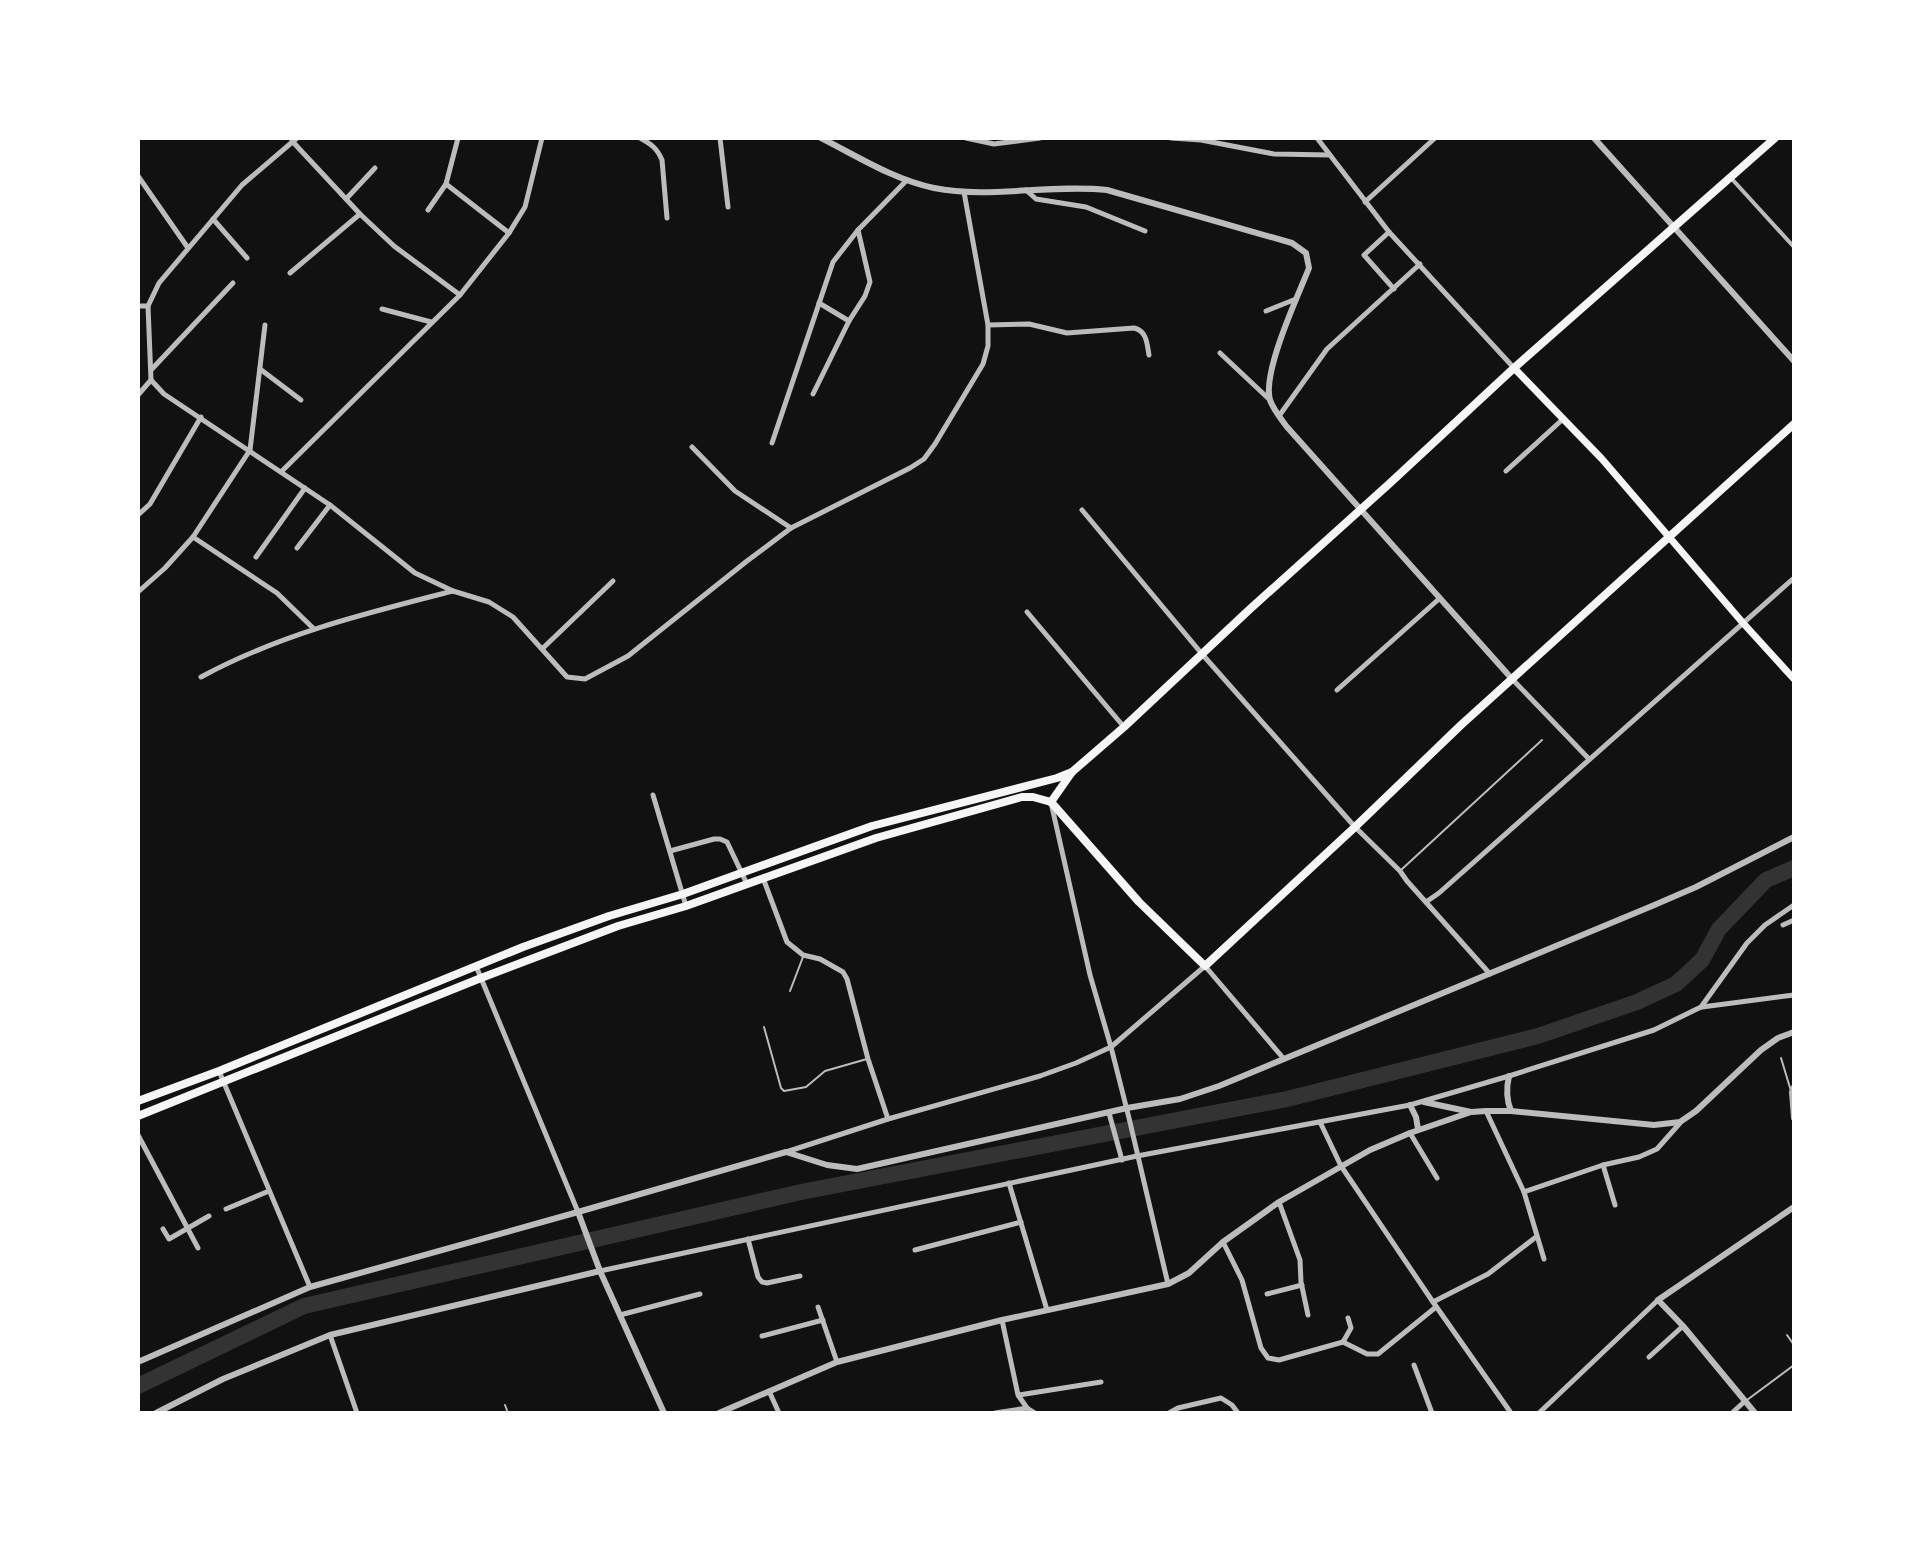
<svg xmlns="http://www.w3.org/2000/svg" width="1932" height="1551" font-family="'Exo 2',sans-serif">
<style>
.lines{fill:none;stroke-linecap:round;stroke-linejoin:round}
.river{stroke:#333;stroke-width:16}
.service{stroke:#bcbcbc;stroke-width:2}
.pedestrian{stroke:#bcbcbc;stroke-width:4}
.minor{stroke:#bcbcbc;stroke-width:5}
.tertiary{stroke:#bcbcbc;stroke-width:6}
.secondary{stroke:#f5f5f5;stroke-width:7}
.primary{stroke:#f5f5f5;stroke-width:8}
</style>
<rect width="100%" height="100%" fill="#111"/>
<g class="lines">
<polyline class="river" points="138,1386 304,1306 801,1192 1287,1099 1538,1036 1637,1002 1676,984 1702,960 1719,929 1766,880 1794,868"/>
<g class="service">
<polyline points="1401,870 1542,740"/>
<polyline points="790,991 803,957"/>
<polyline points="764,1027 781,1088 784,1091 806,1087 825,1071 867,1059"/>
<polyline points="1781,1058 1791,1091"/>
<polyline points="1787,1335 1794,1345"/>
<polyline points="1747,1400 1794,1365"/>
<polyline points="505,1405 508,1413"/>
</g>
<polyline class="pedestrian" points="1731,178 1794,247"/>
<g class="minor">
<path d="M640,138C651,144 657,148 662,160L667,218"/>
<polyline points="720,138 728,207"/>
<polyline points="966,138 994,144 1040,138"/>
<polyline points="1171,138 1201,140 1274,154 1330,155"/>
<polyline points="1317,138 1389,232 1514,368"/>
<polyline points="292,141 360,214 394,246 460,295"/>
<polyline points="138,176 188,248"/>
<polyline points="446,184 509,233"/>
<polyline points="1026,190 1036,199 1086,207 1145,231"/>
<polyline points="346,199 375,168"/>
<polyline points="1365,202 1435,138"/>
<polyline points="428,210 446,184 458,138"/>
<polyline points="213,219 247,258"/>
<polyline points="1389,232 1364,255 1394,289"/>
<polyline points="290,273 360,214"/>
<polyline points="819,303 849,321"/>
<polyline points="138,306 148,306"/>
<polyline points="382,309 431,322"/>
<polyline points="1266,311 1296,299"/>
<path d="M988,325L1029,324L1067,333L1134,328C1147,331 1147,344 1149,355"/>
<polyline points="1220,353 1270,400"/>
<polyline points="260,369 301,400"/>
<polyline points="151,370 233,283"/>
<polyline points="151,380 164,394 330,505 415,573 453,591 489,602 513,617 567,677 585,679 628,656 747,561 791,528 910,468 924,459 935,444 983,364 988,346 988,325 964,192"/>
<polyline points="151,380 148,306 159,283 242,185 297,138"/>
<polyline points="813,394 849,321 865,296 870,282 858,230"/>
<polyline points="138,395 151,380"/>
<polyline points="1279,416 1327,349 1420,264"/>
<polyline points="772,443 833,262 858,230 906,181"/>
<polyline points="692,447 735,491 791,528"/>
<polyline points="282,471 460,295 509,233 525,207 542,138"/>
<polyline points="1506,471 1563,419"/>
<polyline points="1082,510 1202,654 1355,827 1400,871 1407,881 1490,974"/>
<polyline points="138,515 150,504 201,417"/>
<polyline points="193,537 277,593 314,629"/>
<polyline points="297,548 330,505"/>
<polyline points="256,557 305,488"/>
<polyline points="138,592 165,568 193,537 250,450 265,325"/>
<polyline points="1027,612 1124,727"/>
<polyline points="542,649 613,581"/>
<path d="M201,677C280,634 367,613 453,591"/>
<polyline points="1513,680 1589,759"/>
<polyline points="1337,690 1440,598"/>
<polyline points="653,795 686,906"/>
<polyline points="1052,807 1090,975 1111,1047 1129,1118 1168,1284"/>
<polyline points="670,851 714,839 720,839 727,842 747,884"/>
<polyline points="763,878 787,942 803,955 820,959 843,972 847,979 868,1059 888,1119"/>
<polyline points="1426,902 1439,893 1794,578"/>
<polyline points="1783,925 1794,920"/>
<polyline points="476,966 578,1212"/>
<polyline points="1702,1007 1794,995"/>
<polyline points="219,1071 310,1287"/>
<polyline points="1486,1111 1524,1192 1544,1259"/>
<polyline points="1109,1113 1122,1160"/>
<polyline points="1320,1122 1341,1166 1433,1302 1511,1413"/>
<polyline points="1410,1133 1437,1178"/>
<polyline points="138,1135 198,1248"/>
<polyline points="786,1152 888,1119 1040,1076 1076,1063 1111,1047 1205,966 1284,1059"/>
<polyline points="1603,1165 1615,1205"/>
<polyline points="1009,1183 1047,1310"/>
<polyline points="1524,1192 1603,1165 1639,1157 1657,1149 1680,1123"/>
<polyline points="1279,1202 1300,1260 1301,1282 1308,1315"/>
<polyline points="226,1209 269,1191"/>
<polyline points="163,1229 169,1239 209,1216"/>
<polyline points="748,1239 758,1277 762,1282 767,1283 800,1276"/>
<polyline points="1223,1242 1242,1280 1261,1348 1268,1358 1279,1360 1343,1342"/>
<polyline points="915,1250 1021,1222"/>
<polyline points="600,1271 1137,1156 1410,1105 1509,1076 1654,1030 1701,1007 1747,943 1765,925 1794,905"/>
<polyline points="1267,1294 1302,1285"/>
<polyline points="1433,1302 1488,1274 1536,1237"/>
<polyline points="818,1307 837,1362"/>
<polyline points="620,1315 700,1294"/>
<polyline points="1002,1320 1018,1395 1027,1408 1035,1413"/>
<polyline points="330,1335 357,1413"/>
<polyline points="762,1336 823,1320"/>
<polyline points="1343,1342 1367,1354 1378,1354 1436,1307"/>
<polyline points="1343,1342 1351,1328 1348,1318"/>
<polyline points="1649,1357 1683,1326"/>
<polyline points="1414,1365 1432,1413"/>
<polyline points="769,1391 779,1413"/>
<polyline points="1019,1395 1101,1382"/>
<polyline points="995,1413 1027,1408"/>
<polyline points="1169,1413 1178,1408 1221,1398 1232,1405 1238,1413"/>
<polyline points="1539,1413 1658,1300"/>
<polyline points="1732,1413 1745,1401"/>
</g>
<g class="tertiary">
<path d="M821,138C857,156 894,180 934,188C988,199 1050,184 1107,190L1292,243L1306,253L1309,268C1298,296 1262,372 1270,400C1273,409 1281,419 1287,427L1513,680"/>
<polyline points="1594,138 1794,361"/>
<path d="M1509,1076C1506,1089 1506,1099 1511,1111"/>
<polyline points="1794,1087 1792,1092 1794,1118"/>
<polyline points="1424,1102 1471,1112"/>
<polyline points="1410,1105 1416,1117 1418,1129"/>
<polyline points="578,1212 600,1271 664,1413"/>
<polyline points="138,1362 310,1287 578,1212 786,1152 827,1165 857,1169 1127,1108 1180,1099 1219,1086 1652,906 1696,887 1794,837"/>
<polyline points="156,1413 223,1379 330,1335 600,1271"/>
<polyline points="719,1413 837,1362 1002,1320 1168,1284 1189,1273 1223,1242 1279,1202 1370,1150 1410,1133 1471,1112 1486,1111 1511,1111 1654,1125 1680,1122 1696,1111 1761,1050 1778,1038 1794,1032"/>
<polyline points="1755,1413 1683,1326 1658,1300 1794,1207"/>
</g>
<polyline class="secondary" points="1514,368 1602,459 1743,623 1794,679"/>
<g class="primary">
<polyline points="1051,802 1139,902 1205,966 1355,827 1461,725 1794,424"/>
<polyline points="1051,802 1072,772 1124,727 1250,609 1389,484 1514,368 1775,138"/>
<polyline points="138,1101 219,1071 523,947 609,916 683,894 872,826 1057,778 1072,772"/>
<polyline points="138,1116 481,978 618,926 686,906 876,838 1022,797 1033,797 1051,802"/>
</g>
</g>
<rect width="1932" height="1551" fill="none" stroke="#ffffff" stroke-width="280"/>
</svg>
